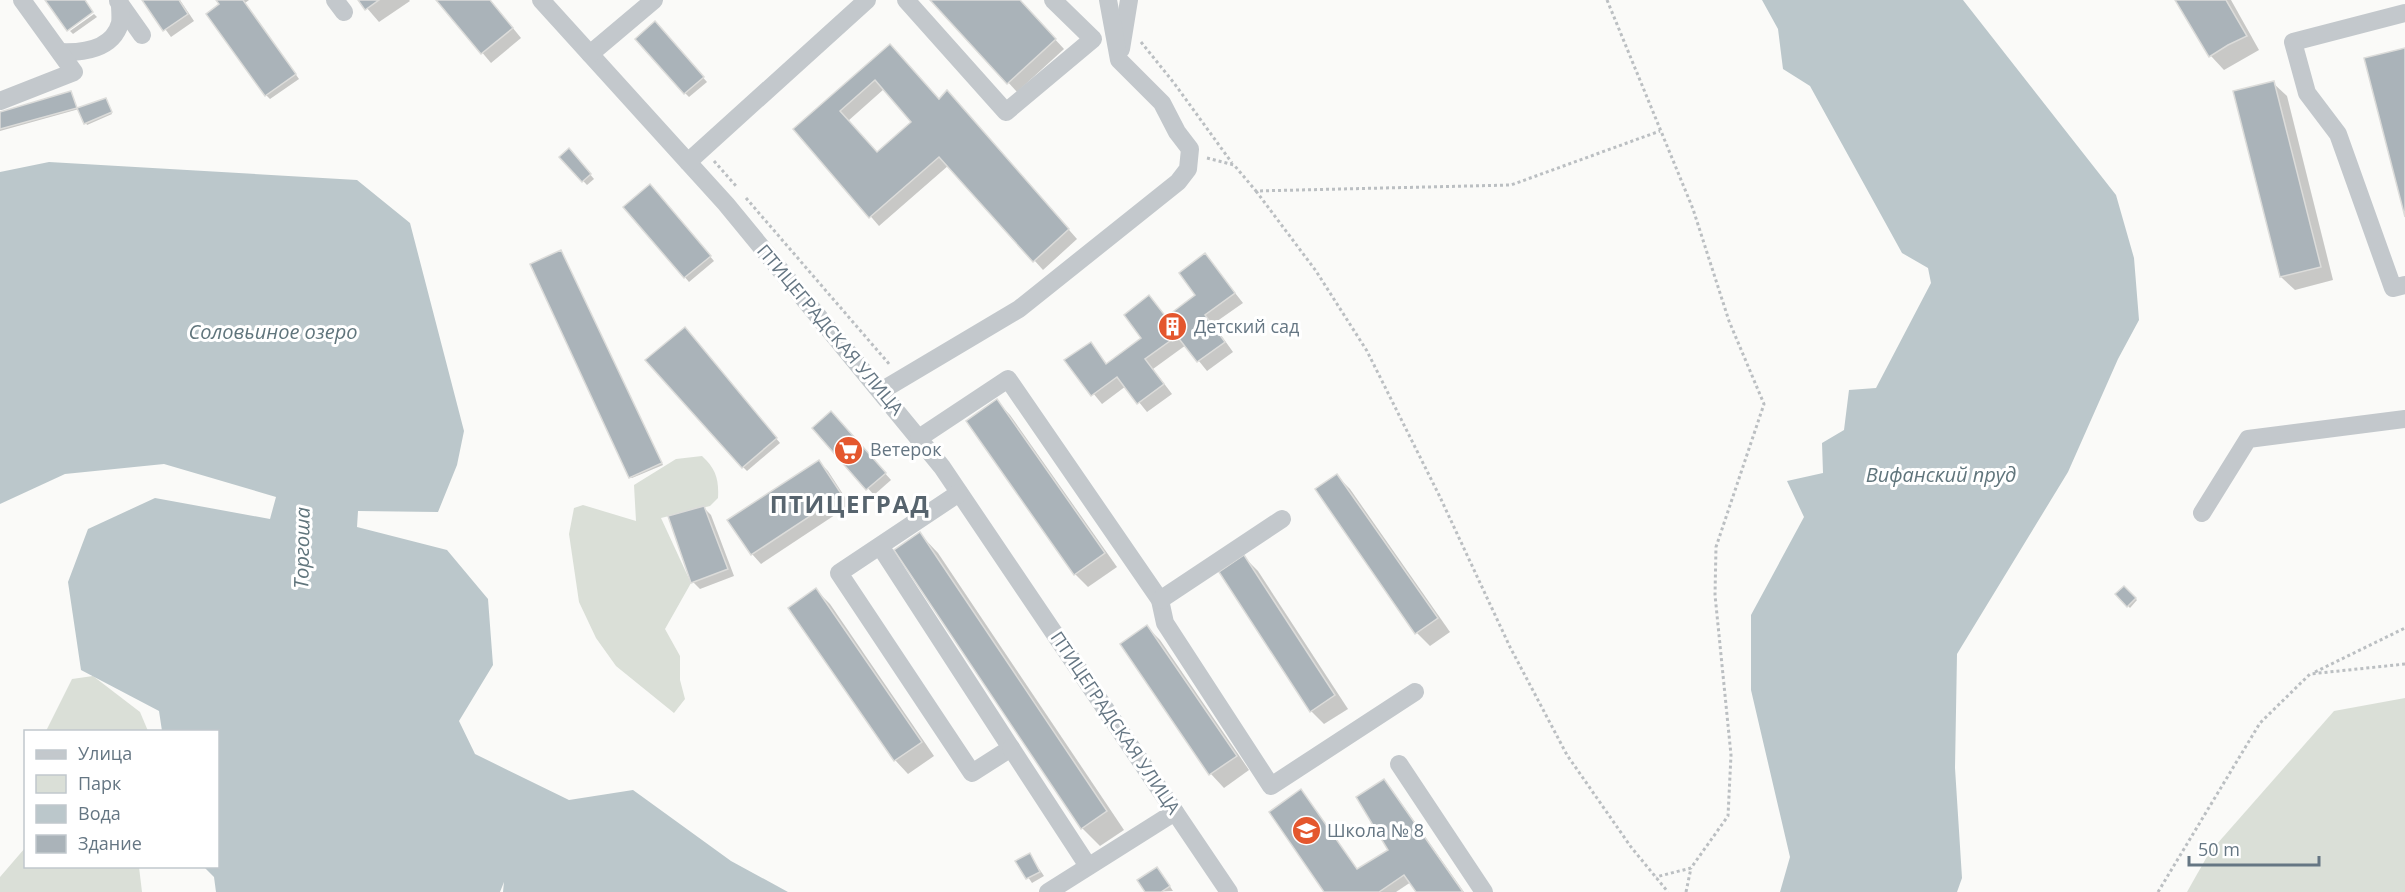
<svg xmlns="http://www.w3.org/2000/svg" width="2405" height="892" font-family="'Open Sans',sans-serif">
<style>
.green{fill:#dadfd7}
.water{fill:#bbc7cb}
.shadow{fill:#0003;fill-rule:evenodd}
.building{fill:#aab3b9;stroke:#dcdcda;stroke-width:1.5;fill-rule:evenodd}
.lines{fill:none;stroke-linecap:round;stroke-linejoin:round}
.path{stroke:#bbbfc2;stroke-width:3;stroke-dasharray:3 3;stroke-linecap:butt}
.minor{stroke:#c3c8cc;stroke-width:18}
.labels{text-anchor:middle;stroke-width:6;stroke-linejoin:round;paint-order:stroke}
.poi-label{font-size:18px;fill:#657683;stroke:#fff;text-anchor:start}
.street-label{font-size:18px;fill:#657683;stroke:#fff}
.water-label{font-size:20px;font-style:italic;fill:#60757c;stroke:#fff}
.district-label{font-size:24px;font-weight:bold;letter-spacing:1.5px;fill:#57646e;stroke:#fff}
</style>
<rect width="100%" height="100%" fill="#fafaf8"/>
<g class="green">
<path d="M702,456C716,469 719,479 718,498L710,506L661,518L691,583L665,629L680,656V680L685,699L674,713L616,666L596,638L579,602L569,534L574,508L583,505L636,521L634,485L676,459Z"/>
<polygon points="93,676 140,712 148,731 46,731 72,679"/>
<polygon points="2405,698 2405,892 2187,892 2209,853 2334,711"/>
<polygon points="25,848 26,866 139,867 142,892 0,892 0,877"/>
</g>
<g class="water">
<polygon points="1762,0 1963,0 2116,195 2134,258 2139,320 2118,359 2068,472 1957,654 1955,768 1962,878 1957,892 1780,892 1790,857 1751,690 1751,615 1804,517 1787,481 1823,473 1822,443 1844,430 1849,390 1876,388 1931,283 1928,268 1902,253 1810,86 1783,69 1778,29"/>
<polygon points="49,162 357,180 410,223 464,431 457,465 438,512 358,511 357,527 447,550 488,599 493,665 459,721 475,754 569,800 633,790 731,861 788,892 503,892 504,882 500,892 216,892 214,877 204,867 218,866 218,732 162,731 159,711 81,670 68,582 88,529 155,498 270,519 276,497 164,464 65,474 0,504 0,172"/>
</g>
<g class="shadow">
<polygon points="144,0 180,0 194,21 171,37"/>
<polygon points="218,0 249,0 245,3 299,79 270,99 266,95"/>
<polygon points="360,0 409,0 410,1 379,22"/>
<polygon points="438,0 490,0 521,38 491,63"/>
<polygon points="933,0 1019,0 1064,49 1017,92"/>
<polygon points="2177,0 2231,0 2259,50 2224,70 2211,56"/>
<polygon points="94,14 97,17 73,34 70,31"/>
<polygon points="659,28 707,82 689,97 685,93"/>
<path d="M889,46L939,100L956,101L1077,239L1043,270L949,165L879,226L796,130ZM884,89L913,122L877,154L848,121Z"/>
<polygon points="2273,83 2287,96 2333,280 2295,290 2281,277"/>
<polygon points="71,93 77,110 105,100 112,114 87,125 79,109 0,131 0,113"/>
<polygon points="573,154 594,179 587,185 561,157"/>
<polygon points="654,190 714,261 689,282 625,207"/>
<polygon points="561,252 663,465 632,478 630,477"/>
<polygon points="1205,255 1243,303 1213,324 1233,352 1207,371 1186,345 1153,369 1172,394 1147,412 1126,386 1102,404 1066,360 1090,344 1108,365 1143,339 1149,297 1167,318 1198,295"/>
<polygon points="689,333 780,443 747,471 743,467"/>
<polygon points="997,401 1010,415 1117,567 1088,587 1075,574"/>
<polygon points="838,420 891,480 874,495 814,428"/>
<polygon points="819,462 828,471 850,505 761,564 752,554"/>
<polygon points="1337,476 1350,489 1450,632 1430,646 1417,633 1317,490"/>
<polygon points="704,508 711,515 734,576 700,589 693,582"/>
<polygon points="920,534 938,553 1124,830 1100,846 1082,828"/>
<polygon points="1244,557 1258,571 1348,709 1324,724 1311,711"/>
<polygon points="2124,588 2137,600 2130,608 2117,594"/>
<polygon points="816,590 830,604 934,756 908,774 895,760 790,608"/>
<polygon points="1147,627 1160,640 1249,770 1224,788 1211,774 1122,644"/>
<polygon points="1384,780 1390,787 1464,892 1418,892 1411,882 1396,892 1326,892 1301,791 1358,870 1391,850"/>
<polygon points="1030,855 1044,876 1032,883 1018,862"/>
<polygon points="1161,873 1173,891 1146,892"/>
</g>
<g class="building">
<polygon points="45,0 85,0 93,12 67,31"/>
<polygon points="142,0 179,0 188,14 163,31"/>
<polygon points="216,0 243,0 296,74 265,96 206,14 219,4"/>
<polygon points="358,0 379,0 365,10"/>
<polygon points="436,0 490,0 513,28 481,54"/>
<polygon points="930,0 1020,0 1056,39 1007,84"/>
<polygon points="2175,0 2226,0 2247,36 2228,45 2209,57"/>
<polygon points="655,21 704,77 684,94 635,39"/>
<path d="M890,44L939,99L947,90L1069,229L1033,262L939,157L869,218L793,129ZM875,80L911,122L877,152L840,111Z"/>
<polygon points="2405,48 2405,217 2364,58"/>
<polygon points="2274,81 2321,267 2280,277 2233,91"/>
<polygon points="71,91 77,108 0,129 0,112"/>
<polygon points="106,98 112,112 84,124 77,108"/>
<polygon points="569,148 591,174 582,182 559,157"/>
<polygon points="650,184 711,256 684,278 623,207"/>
<polygon points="561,250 662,463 629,478 530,264"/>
<polygon points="1205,253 1235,293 1205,315 1225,342 1197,362 1177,336 1145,359 1164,384 1137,404 1117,377 1091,396 1064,360 1091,342 1106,364 1141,338 1124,315 1149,295 1166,317 1195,295 1179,273"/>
<polygon points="685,327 777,438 742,468 645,360"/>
<polygon points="997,399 1105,553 1074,575 966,421"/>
<polygon points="831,411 886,473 866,490 812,428"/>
<polygon points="819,460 842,495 751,555 727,520"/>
<polygon points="1337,474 1438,618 1415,634 1315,489"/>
<polygon points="704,506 728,569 691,583 668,516"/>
<polygon points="920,532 1107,811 1081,829 894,550"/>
<polygon points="1244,555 1335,695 1310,712 1219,572"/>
<polygon points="2124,586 2136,598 2127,607 2115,594"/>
<polygon points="816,588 922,742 894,761 788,608"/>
<polygon points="1147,625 1237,756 1209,775 1120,644"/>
<polygon points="1384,779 1463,892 1416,892 1404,875 1379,892 1324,892 1269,812 1301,789 1357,869 1388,850 1356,797"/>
<polygon points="1030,853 1040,872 1026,879 1015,861"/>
<polygon points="1157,867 1170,886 1161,892 1145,892 1137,880"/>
</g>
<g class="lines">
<g class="path">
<polyline points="1607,0 1693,209 1729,321 1764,404 1716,547 1715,595 1731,755 1728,816 1691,868 1656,877"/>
<polyline points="1141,42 1174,83 1232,163"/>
<polyline points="1207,158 1234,165 1256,191 1511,185 1660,131"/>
<polyline points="714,161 736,186"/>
<polyline points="1256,191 1316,271 1367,351 1439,495 1510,647 1567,755 1631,847 1668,892"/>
<polyline points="746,198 890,365"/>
<polyline points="2315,672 2405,628"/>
<polyline points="1686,892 1691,868"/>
<polyline points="2158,892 2260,723 2310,674 2405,664"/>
</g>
<g class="minor">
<polyline points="335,0 344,12"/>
<polyline points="541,0 726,204 942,467 1229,892"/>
<polyline points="906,0 1006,112 1093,39 1053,0"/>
<polyline points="118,1 142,35"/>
<polyline points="2405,13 2293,42 2307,93 2338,134 2393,288 2405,285"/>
<polyline points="1121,49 1129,0"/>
<path d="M60,52C83,53 113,49 120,23C121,18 120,10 120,4"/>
<polyline points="590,54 654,0"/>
<polyline points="0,101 74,72 22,0"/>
<polyline points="688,162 867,0"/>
<polyline points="881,391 1019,309 1178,182 1188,169 1190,149 1177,132 1162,103 1119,60 1108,0"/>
<polyline points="919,438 1008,379 1160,600 1165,623 1271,786 1415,692"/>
<polyline points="2202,513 2248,439 2405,419"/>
<polyline points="880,546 1011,748 972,773 839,573 959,493"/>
<polyline points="1160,600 1282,519"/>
<polyline points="1011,748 1088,866"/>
<polyline points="1399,764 1484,892"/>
<polyline points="1048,892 1175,812"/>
</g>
</g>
<defs>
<symbol id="building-disc" viewBox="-11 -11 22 22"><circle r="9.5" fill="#e4572e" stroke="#fff"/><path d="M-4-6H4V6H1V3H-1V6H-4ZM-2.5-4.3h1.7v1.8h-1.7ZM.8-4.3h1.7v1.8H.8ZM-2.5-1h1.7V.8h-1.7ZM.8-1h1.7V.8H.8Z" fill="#fff"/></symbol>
<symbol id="supermarket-disc" viewBox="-11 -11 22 22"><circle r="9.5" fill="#e4572e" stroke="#fff"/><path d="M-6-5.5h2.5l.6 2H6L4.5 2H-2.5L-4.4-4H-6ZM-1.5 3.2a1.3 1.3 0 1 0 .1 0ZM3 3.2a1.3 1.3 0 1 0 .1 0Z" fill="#fff"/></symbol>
<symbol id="school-disc" viewBox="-11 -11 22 22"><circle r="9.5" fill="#e4572e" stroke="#fff"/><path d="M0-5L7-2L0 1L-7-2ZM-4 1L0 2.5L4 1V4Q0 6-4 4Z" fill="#fff"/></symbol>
</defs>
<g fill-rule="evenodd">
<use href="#building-disc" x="1156" y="310" width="33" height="33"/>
<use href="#supermarket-disc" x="832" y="434" width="33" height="33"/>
<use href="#school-disc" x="1290" y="814" width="33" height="33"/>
</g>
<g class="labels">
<g class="poi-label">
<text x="1194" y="333">Детский сад</text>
<text x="870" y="456">Ветерок</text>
<text x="1327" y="837">Школа № 8</text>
</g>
<g class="street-label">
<text transform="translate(830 330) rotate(50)" y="6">ПТИЦЕГРАДСКАЯ УЛИЦА</text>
<text transform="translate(1115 723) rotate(56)" y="6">ПТИЦЕГРАДСКАЯ УЛИЦА</text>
</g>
<g class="water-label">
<text x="273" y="339">Соловьиное озеро</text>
<text x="1941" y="482">Вифанский пруд</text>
<text transform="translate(302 548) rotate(-89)" y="7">Торгоша</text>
</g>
<g class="district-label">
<text x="850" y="513">ПТИЦЕГРАД</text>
</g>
</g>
<rect x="24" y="730" width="195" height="138" fill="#ffffff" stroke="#c1c8cd" stroke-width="1.5"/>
<rect x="36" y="750" width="30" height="9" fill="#c3c8cc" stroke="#c1c8cd" stroke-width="1.5"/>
<text x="78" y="760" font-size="18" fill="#657683">Улица</text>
<rect x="36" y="775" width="30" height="18" fill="#dadfd7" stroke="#c1c8cd" stroke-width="1.5"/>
<text x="78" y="790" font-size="18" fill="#657683">Парк</text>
<rect x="36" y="805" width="30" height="18" fill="#bbc7cb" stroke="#c1c8cd" stroke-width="1.5"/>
<text x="78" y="820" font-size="18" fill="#657683">Вода</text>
<rect x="36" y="835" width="30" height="18" fill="#aab3b9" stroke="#c1c8cd" stroke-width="1.5"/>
<text x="78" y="850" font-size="18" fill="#657683">Здание</text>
<path d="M2189 856v9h130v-9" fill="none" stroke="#657683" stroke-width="3"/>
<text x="2198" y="856" font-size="18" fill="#657683" stroke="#ffffff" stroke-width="4.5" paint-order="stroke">50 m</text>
</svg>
